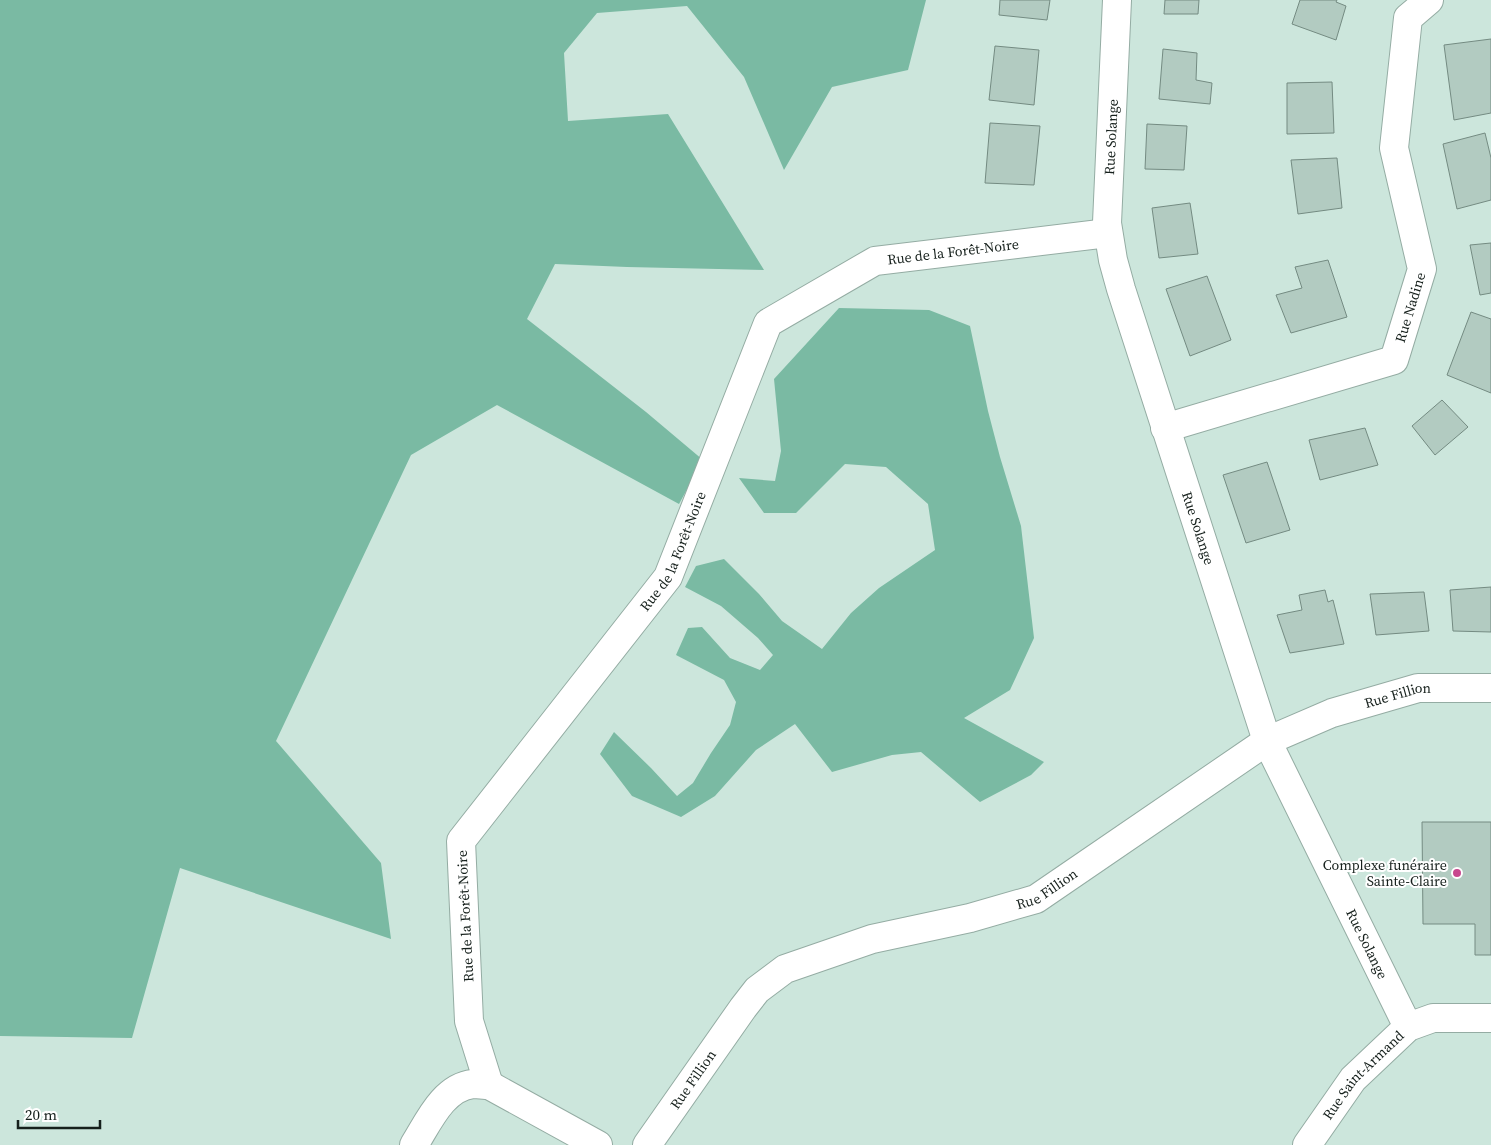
<svg xmlns="http://www.w3.org/2000/svg" width="1491" height="1145" font-family="'Source Serif 4',serif">
<style>
.forest{fill:#7abaa3}
.building{fill:#b2cbc1;stroke:#748b82}
.lines{fill:none;stroke-linecap:round;stroke-linejoin:round}
.street-casing{stroke:#94aca3;stroke-width:30}
.street{stroke:#fff;stroke-width:28}
.poi-dot{fill:#c8468e;stroke:#fff;stroke-width:2}
.labels{text-anchor:middle;stroke-width:4;stroke-linejoin:round;paint-order:stroke}
.street-label{font-size:14px;fill:#16201c;stroke:#fff}
.poi-label{font-size:14px;fill:#16201c;stroke:#fff;text-anchor:end}
</style>
<rect width="100%" height="100%" fill="#cce6dc"/>
<g class="forest">
<polygon points="0,0 926,0 908,70 832,87 784,170 744,77 687,6 597,13 564,53 568,121 668,114 764,270 627,267 555,264 527,319 646,412 703,460 679,504 497,405 411,455 276,741 381,863 391,939 180,868 132,1038 0,1036"/>
<polygon points="839,308 929,310 970,326 988,411 1000,457 1021,526 1034,638 1010,690 964,718 1044,762 1031,775 980,802 921,752 892,755 832,772 795,724 756,750 715,796 681,817 632,796 600,754 614,732 651,768 677,796 693,783 711,753 730,725 736,702 724,680 676,655 688,628 702,627 730,658 760,670 773,655 758,638 721,606 685,587 696,566 724,559 759,594 782,621 822,649 851,613 879,588 935,550 928,504 886,467 845,464 796,513 764,513 739,478 775,481 781,451 774,379"/>
</g>
<g class="building">
<polygon points="1000,0 1050,0 1047,20 999,15"/>
<polygon points="1165,0 1199,0 1198,14 1164,14"/>
<polygon points="1300,0 1337,0 1336,2 1346,6 1336,40 1292,24"/>
<polygon points="1491,39 1491,113 1454,120 1444,45"/>
<polygon points="995,46 1039,50 1034,105 989,100"/>
<polygon points="1163,49 1197,53 1196,80 1212,83 1210,104 1159,99"/>
<polygon points="1332,82 1334,133 1287,134 1287,83"/>
<polygon points="990,123 1040,126 1034,185 985,183"/>
<polygon points="1147,124 1187,126 1184,170 1145,169"/>
<polygon points="1485,133 1491,158 1491,200 1457,209 1443,144"/>
<polygon points="1337,158 1342,208 1298,214 1291,160"/>
<polygon points="1190,203 1198,254 1159,258 1152,208"/>
<polygon points="1491,243 1491,293 1480,295 1470,245"/>
<polygon points="1328,260 1347,317 1291,333 1276,295 1302,288 1295,267"/>
<polygon points="1207,276 1231,340 1190,356 1166,289"/>
<polygon points="1471,312 1491,319 1491,393 1447,375"/>
<polygon points="1442,400 1468,427 1435,455 1412,426"/>
<polygon points="1365,428 1378,465 1320,480 1309,440"/>
<polygon points="1267,462 1290,530 1246,543 1223,475"/>
<polygon points="1491,587 1491,632 1453,631 1450,590"/>
<polygon points="1325,590 1328,602 1333,600 1344,644 1290,653 1277,615 1302,610 1299,595"/>
<polygon points="1424,592 1429,631 1376,635 1370,594"/>
<polygon points="1422,822 1491,822 1491,955 1475,955 1475,924 1423,924"/>
</g>
<g class="lines">
<defs>
<g id="street">
<path id="s1" d="M1117,0L1107,223L1113,260L1121,289L1267,741L1408,1027"/>
<path id="s2" d="M1165,428L1394,360L1422,269L1394,148L1408,18L1429,0"/>
<path id="s3" d="M489,1085L469,1021L461,841L668,577L768,323L875,261L1108,233"/>
<path d="M414,1145C428,1123 443,1087 473,1084C478,1084 484,1085 489,1085L598,1145"/>
<path id="s4" d="M647,1145L743,1008L757,990L785,969L872,939L970,918L1036,899L1267,741L1332,713L1418,688H1491"/>
<path id="s5" d="M1307,1145L1353,1079L1408,1027L1433,1018H1491"/>
</g>
</defs>
<use href="#street" class="street-casing"/>
<use href="#street" class="street"/>
</g>
<circle class="poi-dot" cx="1457" cy="873" r="5"/>
<g class="labels">
<g class="street-label">
<text transform="translate(1111 137) rotate(-87)" y="5">Rue Solange</text>
<text dy="5" stroke="none"><textPath href="#s3" startOffset="1058">Rue de la Forêt-Noire</textPath></text>
<text dy="5" stroke="none"><textPath href="#s2" startOffset="294">Rue Nadine</textPath></text>
<text dy="5" stroke="none"><textPath href="#s1" startOffset="542">Rue Solange</textPath></text>
<text dy="5" stroke="none"><textPath href="#s3" startOffset="608">Rue de la Forêt-Noire</textPath></text>
<text dy="5" stroke="none"><textPath href="#s4" startOffset="905">Rue Fillion</textPath></text>
<text dy="5" stroke="none"><textPath href="#s4" startOffset="500">Rue Fillion</textPath></text>
<text transform="translate(465 916) rotate(-93)" y="5">Rue de la Forêt-Noire</text>
<text dy="5" stroke="none"><textPath href="#s1" startOffset="992">Rue Solange</textPath></text>
<text dy="5" stroke="none"><textPath href="#s5" startOffset="90">Rue Saint-Armand</textPath></text>
<text dy="5" stroke="none"><textPath href="#s4" startOffset="80">Rue Fillion</textPath></text>
</g>
<g class="poi-label">
<text x="1447" y="870">Complexe funéraire<tspan x="1447" dy="16">Sainte-Claire</tspan></text>
</g>
</g>
<path d="M18 1120v8h82v-8" fill="none" stroke="#16201c" stroke-width="2.5"/>
<text x="25" y="1120" font-size="15" fill="#16201c" stroke="#ffffff" stroke-width="4" paint-order="stroke">20 m</text>
</svg>
